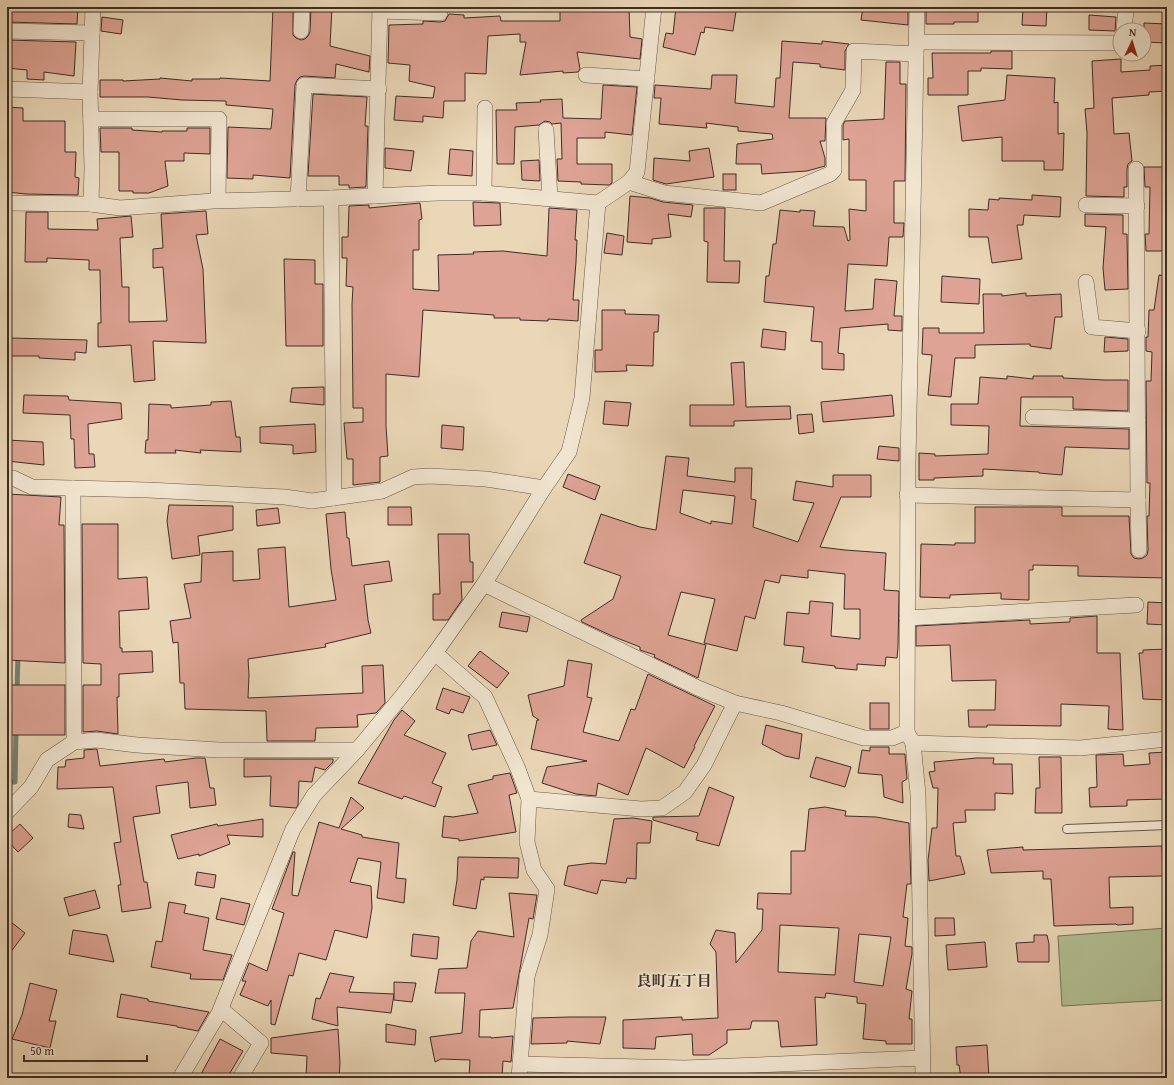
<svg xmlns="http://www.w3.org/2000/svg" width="1174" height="1085" font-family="'Gentium Book Plus','Noto Serif JP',serif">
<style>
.green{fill:#b1bf93;stroke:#78765c}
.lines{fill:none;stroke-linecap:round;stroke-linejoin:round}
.stream{stroke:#748275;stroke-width:5}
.building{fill:#dea394;stroke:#3e2d26;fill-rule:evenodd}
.lane-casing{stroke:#69584a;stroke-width:10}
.street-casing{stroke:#69584a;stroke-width:16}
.lane{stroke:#f1e5d0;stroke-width:8}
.street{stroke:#f1e5d0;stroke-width:15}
.labels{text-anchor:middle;stroke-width:4;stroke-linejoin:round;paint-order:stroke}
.neighbourhood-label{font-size:15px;font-weight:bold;fill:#3e2d26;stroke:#f1e5d0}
</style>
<rect width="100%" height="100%" fill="#ead7b7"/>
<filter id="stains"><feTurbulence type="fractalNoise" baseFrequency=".005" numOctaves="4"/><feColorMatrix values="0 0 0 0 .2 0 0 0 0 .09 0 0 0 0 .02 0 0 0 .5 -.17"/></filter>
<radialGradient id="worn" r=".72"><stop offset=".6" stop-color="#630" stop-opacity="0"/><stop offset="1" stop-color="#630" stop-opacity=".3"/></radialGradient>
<polygon class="green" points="1167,928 1167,1000 1062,1006 1058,936"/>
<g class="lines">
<g class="stream">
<polyline points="17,692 18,654"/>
<polyline points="7,782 15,782 16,730"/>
</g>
</g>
<g class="building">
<polygon points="7,7 78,7 77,24 7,22"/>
<polygon points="273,7 293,7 293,35 296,38 301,40 305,39 308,36 310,32 311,7 332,7 330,46 370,56 369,72 336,64 335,78 304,76 300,77 297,80 295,85 290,178 253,175 253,179 227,178 228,127 271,129 273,109 226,105 226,101 182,100 148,97 100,97 100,80 123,80 123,81 160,79 160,78 192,81 192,79 220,79 220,78 270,81"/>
<polygon points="560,7 629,7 630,37 642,39 640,59 577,52 580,69 578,72 563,73 563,71 520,75 526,42 520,42 520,34 488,36 486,74 465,73 465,101 444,101 443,118 423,116 423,122 394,120 396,96 433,98 435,87 409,81 410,65 388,63 389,25 423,24 423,21 440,22 445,21 449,14 464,15 464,18 500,16 501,21 560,21"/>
<polygon points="676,7 708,7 736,11 733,31 705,27 704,33 701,32 695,55 663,47 666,33 673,34"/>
<polygon points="863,7 908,7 908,25 861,20"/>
<polygon points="926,7 978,7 978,22 954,22 954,24 926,24"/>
<polygon points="1023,7 1047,7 1046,26 1022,25"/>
<polygon points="1089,15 1116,17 1115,31 1089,30"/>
<polygon points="102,17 123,20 121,34 101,31"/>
<polygon points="1144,23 1167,24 1167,43 1144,42"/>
<polygon points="7,40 76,42 74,76 44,72 44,80 27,79 27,70 7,68"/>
<polygon points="782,41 822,44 822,41 849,44 845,51 845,70 820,67 820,64 793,62 789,118 826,118 825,141 820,141 825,158 825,166 807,171 762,174 761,164 736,164 737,144 773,139 772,134 738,131 738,127 706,123 707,128 659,124 661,98 654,98 655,85 711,89 712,75 737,75 735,103 774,107 776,78 780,78"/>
<polygon points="991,51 1012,51 1012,69 981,68 981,71 968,71 968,95 928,95 928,78 933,78 932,53 991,53"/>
<polygon points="1121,59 1121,72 1150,70 1150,66 1167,65 1167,91 1149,92 1149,95 1112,98 1114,134 1129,133 1132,161 1128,164 1127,169 1127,187 1124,187 1124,197 1086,196 1087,133 1085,109 1094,108 1092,61"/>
<polygon points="886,62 900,62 900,84 906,84 905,181 894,181 894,223 904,223 903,237 889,237 887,266 848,264 845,311 873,309 875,279 897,281 894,316 902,316 902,331 888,330 888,324 840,328 838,353 844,354 844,370 822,369 822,342 811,341 814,307 764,302 766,276 769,276 773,244 776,244 780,210 800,212 800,210 815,211 813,226 844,227 848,241 850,240 849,209 866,211 866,180 849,180 849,139 843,140 843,125 845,121 884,119"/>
<polygon points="1007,75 1055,78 1054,103 1058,102 1058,134 1064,133 1063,170 1044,170 1044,161 1002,161 1002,137 962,141 958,106 1005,100"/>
<polygon points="603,85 637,87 632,135 605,132 605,138 577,138 577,164 612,164 612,183 609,185 581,184 581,182 558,181 557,159 562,159 561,123 552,124 550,122 545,121 539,125 515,127 514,164 497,164 496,110 517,110 516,103 541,102 540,100 562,99 563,118 601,119"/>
<polygon points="313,94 367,97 365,126 368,126 366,187 349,188 349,185 339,185 339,176 308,176"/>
<polygon points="7,107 23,108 23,121 65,121 65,152 76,152 75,177 79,178 78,195 26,194 7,192"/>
<polygon points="100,128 132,128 132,130 162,132 162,131 187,131 187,128 210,128 210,154 184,153 184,161 165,161 168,186 149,193 133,193 133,191 119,191 119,152 101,152"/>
<polygon points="385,148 414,151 411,171 385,168"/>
<polygon points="709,148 714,177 666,184 653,180 654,158 690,161 689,151"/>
<polygon points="450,149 473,151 472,176 448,174"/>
<polygon points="539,160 540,181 522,180 521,161"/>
<polygon points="1144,167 1167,167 1167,251 1146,251 1145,234 1149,234 1150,187 1145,187"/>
<rect x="723" y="174" width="13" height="16"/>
<polygon points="1032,195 1061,197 1060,217 1024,215 1023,225 1017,225 1022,259 992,263 988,237 969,237 969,209 988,210 989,199 999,200 999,198 1032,200"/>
<polygon points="630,196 650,198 663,202 693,205 691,217 668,214 671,237 652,239 652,244 627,242"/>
<polygon points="473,202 500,203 501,225 474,226"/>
<polygon points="420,203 422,219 419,220 419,250 413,250 413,289 439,291 438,255 474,254 473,252 503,251 547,256 549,208 577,210 575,240 577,240 576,262 573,300 579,300 578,321 548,319 548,321 520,320 520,318 494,318 494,315 423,310 419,377 386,374 386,426 388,456 380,457 380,482 353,485 353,459 347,459 344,423 363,422 363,408 353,408 352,304 353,287 346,286 347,258 342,258 342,237 348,237 349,206 369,205 369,208"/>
<polygon points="704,208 725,208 724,261 740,261 739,283 707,282 708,242 704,241"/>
<polygon points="206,211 208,234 196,235 203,269 206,343 153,341 155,380 134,382 131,345 98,347 98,323 101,323 100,270 89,270 89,260 47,258 47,262 25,262 26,212 48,212 48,229 98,230 97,219 131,216 133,237 120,238 122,287 129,287 129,322 167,321 163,267 153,268 153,249 163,248 161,214"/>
<polygon points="1085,214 1123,215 1123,234 1127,234 1128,289 1105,290 1103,268 1106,227 1085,226"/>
<polygon points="607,233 624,236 622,255 604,253"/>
<polygon points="284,259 315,260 315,284 323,284 323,346 286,346"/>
<polygon points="1159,275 1167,276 1167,578 1078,576 1078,566 1033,565 1033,570 1029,570 1029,600 1001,599 1001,593 950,595 950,598 920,597 921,544 955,545 955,543 975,543 975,507 1062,507 1062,516 1129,516 1131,554 1134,558 1139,559 1143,558 1147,555 1148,550 1147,516 1149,516 1150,483 1147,483 1146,381 1151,381 1152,352 1146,351 1146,337 1148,337 1149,310 1154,310"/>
<polygon points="942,276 980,279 979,304 941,302"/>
<polygon points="1026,293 1026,296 1061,294 1062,317 1055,317 1051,349 1030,346 1030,344 975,345 975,358 955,358 951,397 928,395 932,355 922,354 923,328 939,328 939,333 984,333 983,294 1002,294 1002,296"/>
<polygon points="602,310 625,310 625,314 659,315 658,332 654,332 653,366 626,365 627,371 595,372 595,350 602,350"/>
<polygon points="763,329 786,332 785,350 761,347"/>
<polygon points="1105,337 1128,339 1128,351 1104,352"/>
<polygon points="10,338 87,340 86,353 75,352 75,360 39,358 39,356 10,356 10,355 7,355 7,342 10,342"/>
<polygon points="744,362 746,407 790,406 791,419 734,421 734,426 690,426 690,405 734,405 731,363"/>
<polygon points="1007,376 1033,379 1033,376 1063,376 1063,378 1104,380 1128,380 1128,411 1073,409 1073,397 1021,397 1020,426 1129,429 1129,449 1065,447 1062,475 1039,473 1039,472 983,469 983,476 934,478 934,480 919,480 919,453 935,454 935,456 988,454 989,426 951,425 951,404 978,404 980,377 1007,379"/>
<polygon points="324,387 324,405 290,402 292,388"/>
<polygon points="24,395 68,396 69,400 121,403 122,419 88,424 89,454 94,454 95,467 75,468 74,439 71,439 70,415 23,413"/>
<polygon points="892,395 894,416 823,422 821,402"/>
<polygon points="231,401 236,437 240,437 241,452 200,450 201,453 175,450 176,453 145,453 146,440 148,440 149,404 171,405 171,408 211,405 211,402"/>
<polygon points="605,401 631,403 628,426 603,424"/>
<polygon points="812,414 814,432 799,434 797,415"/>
<polygon points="315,424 316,452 293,454 293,445 260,443 260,427"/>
<polygon points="442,425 464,427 463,450 441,448"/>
<polygon points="7,440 43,442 44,465 7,461"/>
<polygon points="879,446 899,448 899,461 877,459"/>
<path d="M666,456L689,458L687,476L735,482V468H752L751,499L756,500L753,527L798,542L814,503L793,500L796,481L833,487V475H871V497H841L820,547L845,550L886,553L884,590L899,591L898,647L897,658L886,657L885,666L857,664V670L835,668V666L802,662L804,647L784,645L787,612L809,614L810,601L833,603L831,636L860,639V609H844L845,574L808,570V578L781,575L779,583L765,580L755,619L745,616L737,651L704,643L715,599L681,592L668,635L706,645L698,678L654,657L655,655L640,650V647L612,636L582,622L581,620L613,599L621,576L584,563L601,514L640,527L656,530ZM683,490L735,496L732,524L711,521V524L680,513Z"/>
<polygon points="568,474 600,486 595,500 563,487"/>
<polygon points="7,494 61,497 59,525 64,525 65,663 7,660"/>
<polygon points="169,505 233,506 233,530 198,536 200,555 172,559 167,521"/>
<polygon points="388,507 411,507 412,525 388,525"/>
<polygon points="278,508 280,523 257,526 256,510"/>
<polygon points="345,512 347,538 349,538 352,566 389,561 392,581 364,585 368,620 371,633 325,644 326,647 248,659 249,675 248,698 363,693 362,666 383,665 385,703 376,713 357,715 358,727 316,728 315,741 267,741 266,711 185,709 184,683 180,683 178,642 173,643 170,621 191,618 184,584 201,582 202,553 233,551 233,581 260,579 258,549 285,547 289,607 336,600 331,569 326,514"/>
<polygon points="82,524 118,524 118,579 147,577 149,609 119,611 120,648 122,648 122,652 152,651 153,672 119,674 119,697 117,697 118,734 97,731 83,732 83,685 101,685 101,664 83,663"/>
<polygon points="438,534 469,534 470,562 473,562 473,582 461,582 462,600 448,620 433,620 433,594 440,594"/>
<polygon points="1148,602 1167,603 1167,625 1147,624"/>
<polygon points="502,612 530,617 527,632 499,627"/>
<polygon points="1097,616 1097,653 1120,653 1123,730 1108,729 1109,706 1061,704 1061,726 987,725 987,727 969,727 968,710 995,710 996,680 952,681 950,645 916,646 916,626 1030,620 1030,624 1070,622 1070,618"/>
<polygon points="1167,649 1167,700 1143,699 1139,653 1143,653 1143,650"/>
<polygon points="480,651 509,673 497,688 468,666"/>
<polygon points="568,660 592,664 587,697 592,698 583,732 619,741 631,709 635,710 648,674 715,706 694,746 695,747 684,768 646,748 628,795 598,783 596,796 576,794 542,783 547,767 587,761 531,749 537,720 539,720 533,716 528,695 564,686"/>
<rect x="7" y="685" width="58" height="50"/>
<polygon points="443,688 470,697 463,713 451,709 449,714 436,709"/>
<rect x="870" y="703" width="19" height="26"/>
<polygon points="402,710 415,721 404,735 446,753 432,783 442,787 435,807 404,796 402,799 358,783 394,720"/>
<polygon points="766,725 802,734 799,759 785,756 762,744"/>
<polygon points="490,730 497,745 472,750 468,735"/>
<polygon points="870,747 889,747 889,754 905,754 907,779 902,782 903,803 884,797 882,775 858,773 862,750 870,751"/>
<polygon points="96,749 97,749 100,766 164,759 165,762 196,758 205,758 210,788 214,788 216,805 190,808 188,782 156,786 160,813 133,817 144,882 147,882 151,908 122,912 118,885 121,885 114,843 121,842 113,787 57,789 58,767 65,767 66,760 84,758 84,750"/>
<polygon points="1167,752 1167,799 1127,800 1127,806 1090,807 1089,788 1097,787 1096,755 1123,754 1124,766 1150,764 1149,753"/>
<polygon points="816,757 851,767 845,787 810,777"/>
<polygon points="1039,757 1061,757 1062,813 1035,813 1036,788 1040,788"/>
<polygon points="977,758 994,758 993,764 1012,764 1013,794 995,793 995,810 965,810 966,822 953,823 956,856 960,856 965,874 929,881 928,860 932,828 937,828 938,788 933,788 929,772 935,771 934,762"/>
<polygon points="244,759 333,759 333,762 325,770 315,767 312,782 299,781 298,805 296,808 270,806 271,776 244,777"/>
<polygon points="510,773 517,793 509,795 516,832 459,841 459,839 442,837 444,816 453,817 478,813 468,785 493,779 493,776"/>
<polygon points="709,787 734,797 719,846 696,840 698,833 653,820 653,817 699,816"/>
<polygon points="351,797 364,808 341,829 362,835 362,837 399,843 396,878 406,879 404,903 377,898 381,862 358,858 350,882 371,886 372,908 367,938 335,930 326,960 299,953 293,976 289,975 275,1025 271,1024 271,1000 268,1006 240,995 246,981 242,981 249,963 267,971 284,913 272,909 293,852 295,852 292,895 298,896 319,822 339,828"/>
<path d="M825,807L846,811L845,816L876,817L909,823L911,884H907L903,917L908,918L905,946L912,947V954L906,989L912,991L909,1019H912V1044H886V1041L863,1039L866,1004L857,1003V997L826,993L825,998L815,997L817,1045L781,1047L778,1021H752L750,1029L727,1030V1043L709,1055H693L692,1034L656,1037L655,1049L623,1048V1020L682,1017V1020L718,1018L716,952L710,944L716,930L735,933L736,963L762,930L763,909H757L758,893L791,894V851H805L809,809ZM780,925L839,928L835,975L778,972ZM859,934L891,937L883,986L854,982Z"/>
<polygon points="69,814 81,815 84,829 68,827"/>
<polygon points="633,818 652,821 650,843 637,843 636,879 627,878 626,883 601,880 597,894 564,885 568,866 592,863 606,864 614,819"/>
<polygon points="263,819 263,837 227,835 230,844 199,856 199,854 178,859 171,835 217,824 218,826"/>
<polygon points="20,824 33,838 18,852 7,840 7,836"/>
<polygon points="1162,846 1163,876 1109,877 1110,908 1133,907 1133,924 1117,925 1116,924 1054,926 1051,879 1043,879 1043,871 991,873 987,850 1023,847 1023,850"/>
<polygon points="458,857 519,858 518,878 484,877 484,880 481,879 476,909 453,905 457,880"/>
<polygon points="197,872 216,875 214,888 195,885"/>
<polygon points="95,890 100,908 69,916 64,898"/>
<polygon points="509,893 537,895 533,919 529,918 513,1008 480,1010 479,1037 491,1037 491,1038 513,1036 511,1062 503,1061 502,1078 469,1078 470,1060 441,1059 435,1062 430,1037 462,1033 465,993 435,993 439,969 467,968 471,941 478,931 514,937"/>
<polygon points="221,898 250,904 244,925 216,919"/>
<polygon points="169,902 186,905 184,913 209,918 203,950 232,955 223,980 190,979 191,974 151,967 156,941 162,942"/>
<polygon points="935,918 954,918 955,935 935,936"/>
<polygon points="7,919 25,933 7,957"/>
<polygon points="73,930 107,935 114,962 69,954"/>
<polygon points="413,934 439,937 437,959 411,956"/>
<polygon points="1034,935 1047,935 1049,944 1049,962 1018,962 1016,943 1034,942"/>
<polygon points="985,942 987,967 948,970 946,945"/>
<polygon points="330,973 354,977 349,992 394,994 391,1013 337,1007 338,1026 312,1019 316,998 320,999"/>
<polygon points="394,982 416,983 412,1002 394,1000"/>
<polygon points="30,983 57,990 49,1021 56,1021 50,1048 12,1039 22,1015"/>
<polygon points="121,994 148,999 148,1001 209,1012 198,1031 177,1027 177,1026 117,1017"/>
<polygon points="570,1017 606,1017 600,1044 567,1041 567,1043 531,1044 533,1018"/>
<polygon points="386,1024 416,1030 415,1045 386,1042"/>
<polygon points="338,1029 340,1063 339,1078 306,1078 307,1056 271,1053 271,1038"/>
<polygon points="220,1039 243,1051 227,1078 199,1078"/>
<polygon points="987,1045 989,1078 961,1078 959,1065 957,1065 956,1047"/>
</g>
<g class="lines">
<defs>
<polyline id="lane" points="1067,829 1167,825"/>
<g id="street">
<polyline points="917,7 908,463 907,732 913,743 918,794 923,1078"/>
<polyline points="380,11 440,13"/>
<polyline points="1124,30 1126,10"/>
<polyline points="7,31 92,33"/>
<polyline points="301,31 302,7"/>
<polyline points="917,42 1120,43"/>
<polyline points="586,75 647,79"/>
<polyline points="7,89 90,92"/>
<polyline points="91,119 219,119 218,200"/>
<polyline points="546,130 550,198"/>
<polyline points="629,182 664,193 761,203 830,174 834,170 834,123 853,90 854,51 916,54"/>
<polyline points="484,193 485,108"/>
<polyline points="375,196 380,7"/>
<polyline points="331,198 334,498"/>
<polyline points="298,199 304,85 379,89"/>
<polyline points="7,203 91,204 120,208 213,201 331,198 438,193 484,193 598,203 629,182 637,172 654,7"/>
<polyline points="91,204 92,168 90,92 93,7"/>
<polyline points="1086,205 1137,206"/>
<polyline points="1086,282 1092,327 1138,331"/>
<polyline points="1033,417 1138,420"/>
<polyline points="7,478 13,478 32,487 148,490 285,497 312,501 382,491 413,477 430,476 486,479 544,488"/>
<polyline points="73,488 74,742"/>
<polyline points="907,495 1138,500 1136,169"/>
<polyline points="1138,500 1139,550"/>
<polyline points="484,584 698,688 735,703 781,713 864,738 892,738 907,732"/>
<polyline points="907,618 1136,605"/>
<polyline points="435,653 485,697 518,769 529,799 527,842 534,870 547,889 540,935 527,976 519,1078"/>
<polyline points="913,743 1080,748 1167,739"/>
<polyline points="529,799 641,809 662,808 685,792 704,765 735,703"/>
<polyline points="7,812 31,787 47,760 74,742 96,740 137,745 219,750 357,750"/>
<polyline points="221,1009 261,1043 240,1078"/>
<polyline points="520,1064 685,1068 922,1058"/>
<polyline points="180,1078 219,1013 293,829 314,795 357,750 402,696 435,653 484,584 544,488 569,452 582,398 598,203"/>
</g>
</defs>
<use href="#lane" class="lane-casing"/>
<use href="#street" class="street-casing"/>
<use href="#lane" class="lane"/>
<use href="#street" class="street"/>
</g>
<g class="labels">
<g class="neighbourhood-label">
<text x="674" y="986">良町五丁目</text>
</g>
</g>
<rect width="1174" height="1085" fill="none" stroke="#ead7b7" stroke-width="24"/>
<rect x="8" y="8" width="1158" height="1069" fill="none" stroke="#3e2d26" stroke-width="2"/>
<rect x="12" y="12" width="1150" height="1061" fill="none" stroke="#3e2d26"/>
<g transform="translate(1132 42) rotate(4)"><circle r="19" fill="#f1e5d0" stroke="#a99b8c"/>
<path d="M0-3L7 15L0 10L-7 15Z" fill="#8f2418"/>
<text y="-6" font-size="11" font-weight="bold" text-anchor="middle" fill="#3e2d26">N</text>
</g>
<path d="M24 1055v6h123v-6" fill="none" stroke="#3e2d26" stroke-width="2"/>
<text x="30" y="1055" font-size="12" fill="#3e2d26" stroke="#f1e5d0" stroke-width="3" paint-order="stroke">50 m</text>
<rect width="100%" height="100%" filter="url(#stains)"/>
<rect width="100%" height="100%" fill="url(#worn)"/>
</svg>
